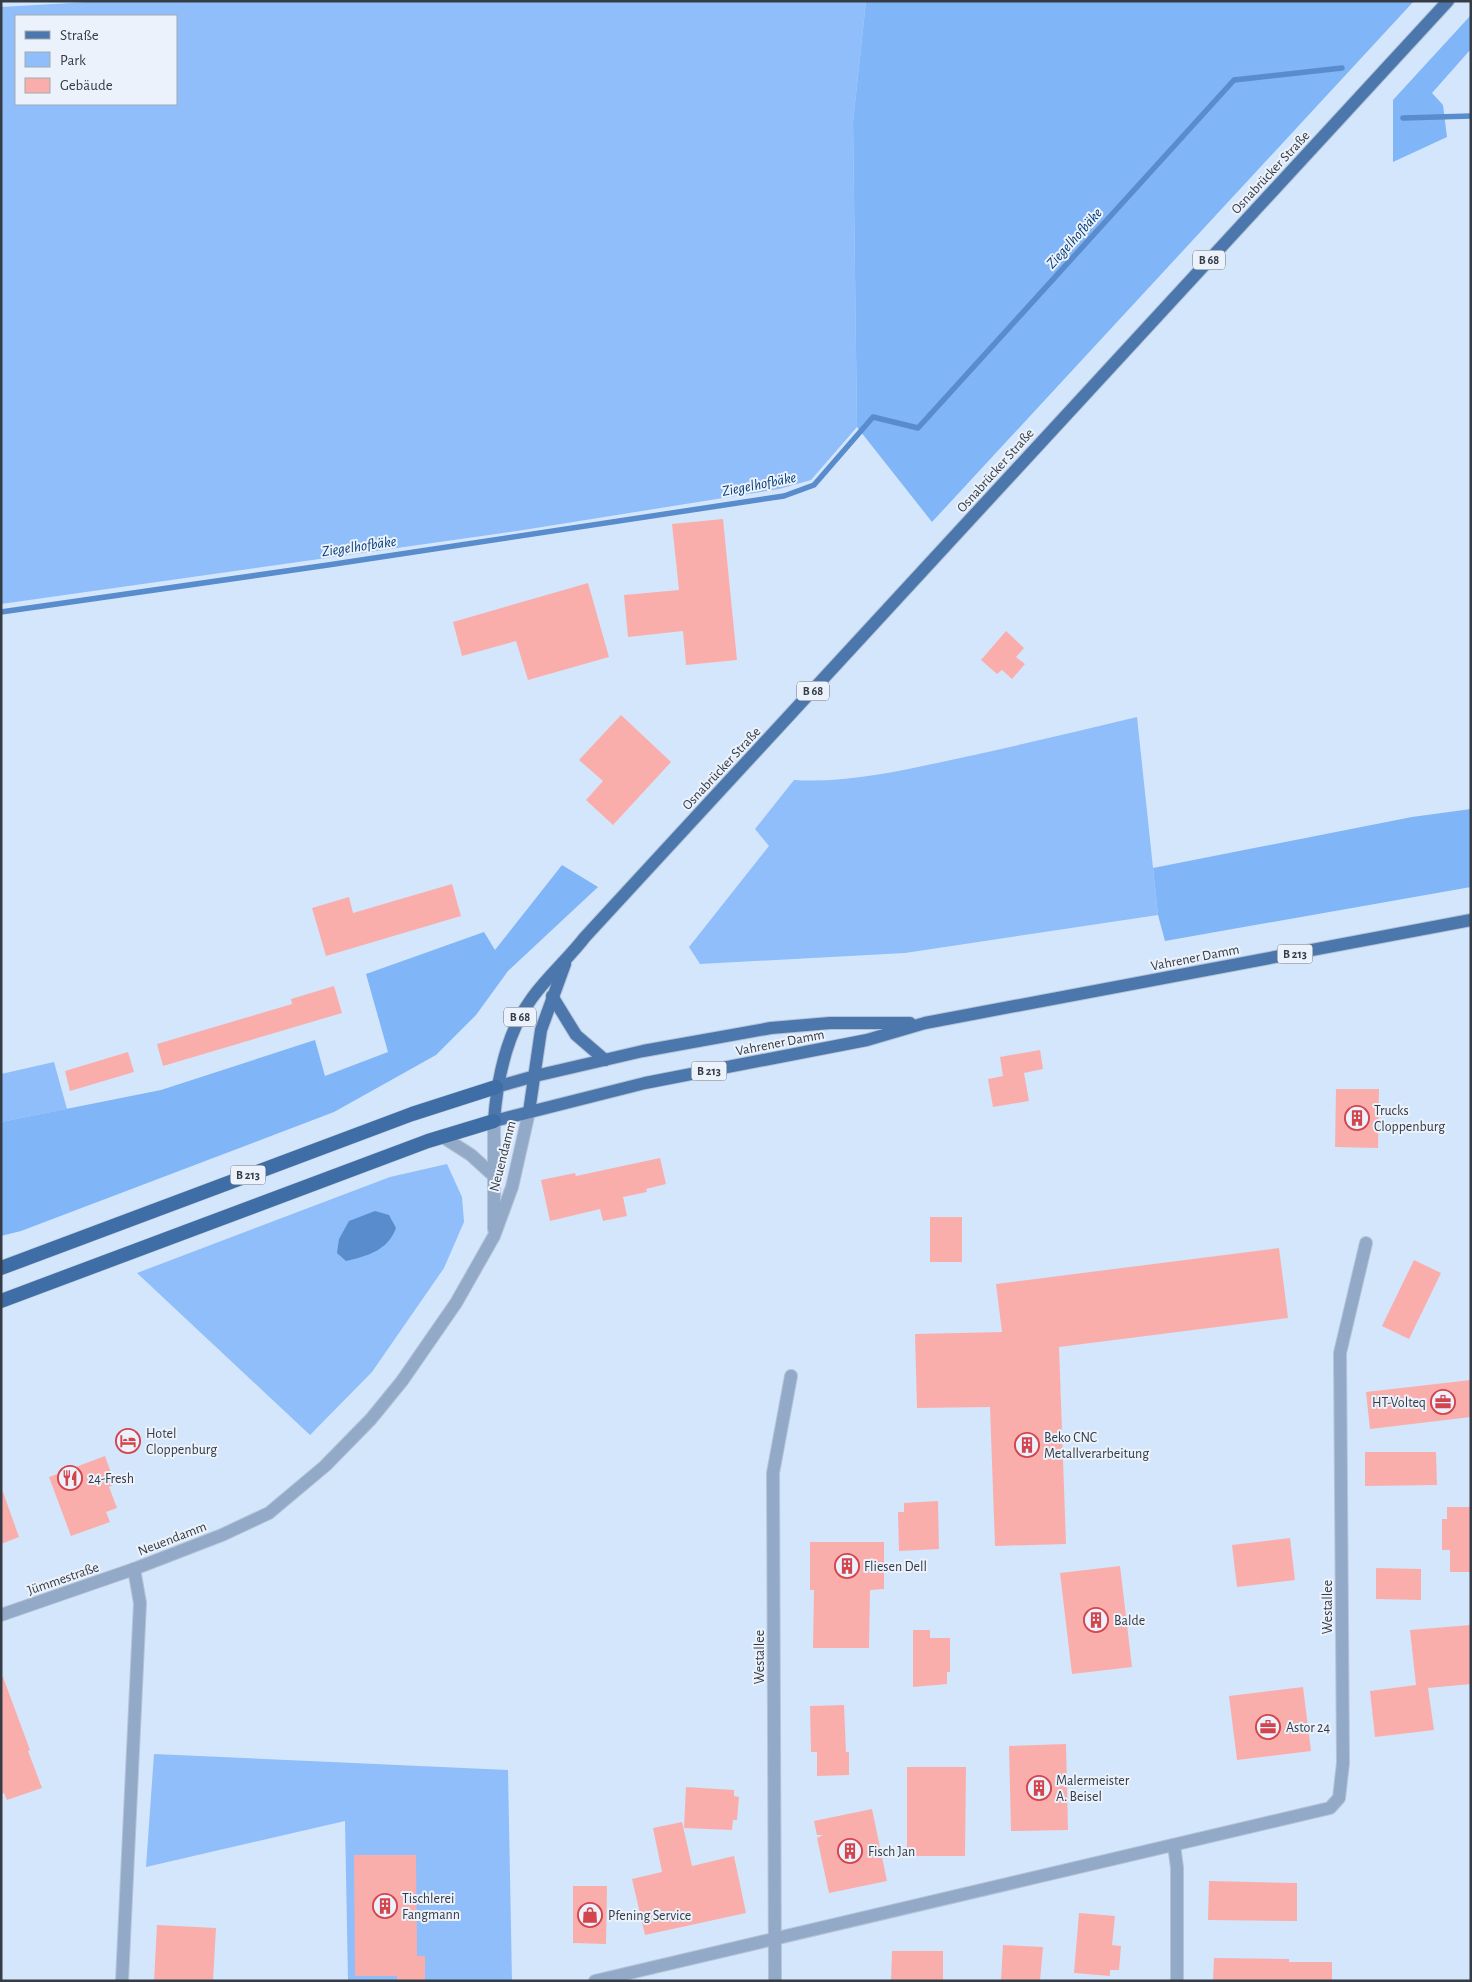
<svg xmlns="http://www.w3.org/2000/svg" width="1472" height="1982" font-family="'Alegreya Sans',sans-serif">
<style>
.green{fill:#90befa;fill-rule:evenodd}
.forest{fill:#80b5f8}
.water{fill:#598ccc}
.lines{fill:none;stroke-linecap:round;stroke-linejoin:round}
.stream{stroke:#598ccc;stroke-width:5.5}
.building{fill:#faaeac}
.minor-casing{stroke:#b4c4d7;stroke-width:14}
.primary-casing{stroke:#b4c4d7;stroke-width:14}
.trunk-casing{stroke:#b4c4d7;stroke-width:15}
.minor{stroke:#92a9c7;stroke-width:12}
.primary{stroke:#4c77ac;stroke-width:12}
.trunk{stroke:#3f6ea6;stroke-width:14}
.labels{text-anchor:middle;stroke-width:4;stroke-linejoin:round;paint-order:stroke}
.shield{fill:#ebf2fb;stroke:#6c737c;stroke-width:1}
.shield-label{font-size:12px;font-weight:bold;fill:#353c45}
.street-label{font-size:14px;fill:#353c45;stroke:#ebf2fb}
.poi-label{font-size:14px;fill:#353c45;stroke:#ebf2fb;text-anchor:start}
.water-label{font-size:15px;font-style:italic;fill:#033b76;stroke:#ebf2fb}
</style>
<rect width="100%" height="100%" fill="#d4e6fc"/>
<g class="green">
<path d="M106,1H866L853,122L857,427L811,480L779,489L517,531L1,604V7ZM16,16H176V104H16Z"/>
<path d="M1137,717L1158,915L905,953L700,964L689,947L769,846L755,829L794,780C842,783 890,773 937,763C1004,749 1070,733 1137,717Z"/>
<polygon points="54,1062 67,1109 1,1122 1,1074"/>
<polygon points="447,1164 462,1197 464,1222 444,1268 372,1372 310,1435 137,1273 390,1177"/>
<polygon points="154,1754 508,1770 512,1981 348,1981 345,1821 146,1867"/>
</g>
<g class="forest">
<polygon points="866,1 1414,1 932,522 857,427 853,122"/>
<polygon points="1471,15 1471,49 1432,93 1443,105 1447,137 1393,162 1393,100"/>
<polygon points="1471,809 1471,887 1165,941 1158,915 1153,868 1412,817"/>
<polygon points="562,865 598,887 508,971 476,1015 436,1055 334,1112 21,1231 1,1236 1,1122 161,1090 315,1040 325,1076 388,1052 366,974 484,932 495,950"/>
</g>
<path class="water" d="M375,1211L389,1215L396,1228C388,1250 368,1256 346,1261L337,1253L339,1239L349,1221Z"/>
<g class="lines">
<g class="stream">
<polyline points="1403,118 1471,116"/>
<polyline points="1,612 328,565 784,496 814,485 873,417 918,428 1234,80 1342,68"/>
</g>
</g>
<g class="building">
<polygon points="723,519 737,660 686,665 683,631 628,637 624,595 679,590 672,524"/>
<polygon points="588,583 609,657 528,680 516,641 462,656 453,622"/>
<polygon points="1006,631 1024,648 1016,657 1025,664 1012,679 1002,670 997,674 981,660"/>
<polygon points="621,715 671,762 613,825 586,800 603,781 579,760"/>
<polygon points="452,884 461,916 326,956 312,908 349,897 353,913"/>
<polygon points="334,986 342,1013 163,1066 157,1044 292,1004 291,999"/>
<polygon points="1040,1050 1043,1069 1024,1073 1029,1101 993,1107 988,1079 1003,1076 1000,1057"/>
<polygon points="128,1052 134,1072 70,1091 65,1071"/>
<polygon points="1336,1089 1379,1089 1378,1148 1335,1147"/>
<polygon points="660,1158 666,1184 646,1189 647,1192 623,1197 627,1216 603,1221 600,1209 550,1221 541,1180 575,1173 576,1176"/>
<rect x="930" y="1217" width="32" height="45"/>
<polygon points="1279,1248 1288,1318 1059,1347 1066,1544 995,1546 990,1407 917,1408 915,1334 1002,1332 996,1284"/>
<polygon points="1414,1260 1441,1273 1409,1339 1382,1326"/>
<polygon points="1471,1380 1471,1417 1370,1429 1366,1392"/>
<polygon points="1365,1452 1436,1452 1437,1485 1365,1486"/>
<polygon points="105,1456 115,1484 109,1487 117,1508 106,1512 110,1522 71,1536 49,1477"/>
<polygon points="3,1492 19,1537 1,1544 1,1493"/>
<polygon points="938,1501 939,1549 899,1551 898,1512 904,1512 904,1503"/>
<polygon points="1447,1507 1471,1507 1471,1572 1450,1572 1450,1550 1442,1550 1442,1519 1447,1519"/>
<polygon points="1290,1538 1295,1580 1237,1587 1232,1545"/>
<polygon points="810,1542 884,1542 884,1589 870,1590 869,1648 813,1648 814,1590 810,1590"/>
<polygon points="1120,1566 1132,1667 1072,1674 1060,1573"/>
<polygon points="1376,1568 1421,1569 1421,1600 1376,1599"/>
<polygon points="1471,1625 1471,1684 1428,1688 1434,1730 1375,1737 1370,1691 1416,1685 1410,1630"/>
<polygon points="913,1630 930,1630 930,1638 950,1638 950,1672 947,1672 947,1684 913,1687"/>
<polygon points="1,1677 3,1677 30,1750 28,1751 42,1788 7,1800 4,1793 1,1794"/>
<polygon points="1303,1687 1311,1751 1237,1760 1229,1696"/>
<polygon points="844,1705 846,1752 849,1752 849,1775 817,1776 817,1752 811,1752 810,1706"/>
<polygon points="1066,1744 1068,1830 1011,1831 1009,1746"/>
<polygon points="907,1767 966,1767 965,1856 907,1856"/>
<polygon points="686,1787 734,1790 734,1796 739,1797 737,1820 733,1820 732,1830 684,1828"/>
<polygon points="872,1809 887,1881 829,1893 817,1838 823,1835 817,1835 814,1821"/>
<polygon points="682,1822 692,1866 734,1856 746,1913 645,1935 632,1879 662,1872 653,1828"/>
<polygon points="354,1855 416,1855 417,1956 425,1956 425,1981 397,1981 397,1976 355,1976"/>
<polygon points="1209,1881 1297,1883 1297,1921 1208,1920"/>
<polygon points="573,1886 607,1886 606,1944 573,1943"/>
<polygon points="1079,1913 1115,1916 1112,1945 1121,1946 1119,1970 1110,1970 1110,1976 1074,1973"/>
<polygon points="157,1925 216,1928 213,1981 154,1981"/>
<polygon points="1003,1945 1043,1947 1040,1981 1001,1981"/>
<polygon points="892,1951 943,1951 943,1981 891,1981"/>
<polygon points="1214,1958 1289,1959 1289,1962 1332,1962 1332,1981 1213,1981"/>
</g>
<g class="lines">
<defs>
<g id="minor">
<polyline points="494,1121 494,1229"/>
<polyline points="443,1137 471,1155 494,1176"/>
<polyline points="1,1615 134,1569 222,1535 269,1513 325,1466 371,1419 402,1381 456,1303 494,1236 512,1187 529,1112"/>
<polyline points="1174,1845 1177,1868 1177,1981"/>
<polyline points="122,1981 140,1603 134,1569"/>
<polyline points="595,1981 1330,1808 1339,1798 1343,1763 1340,1353 1366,1243"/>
<polyline points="775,1981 773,1473 791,1376"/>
</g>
<g id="primary">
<path d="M1448,1L585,937C568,959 548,976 532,998C507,1032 497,1080 494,1121L645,1083L867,1040L925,1023L1471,920"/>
<polyline points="552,996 576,1035 605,1060"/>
<polyline points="496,1087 535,1076 643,1051 771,1028 830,1023 910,1023"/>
<polyline points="529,1112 541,1030 565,964"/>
</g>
<g id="trunk">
<polyline points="1,1268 412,1114 496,1087"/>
<polyline points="1,1301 428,1141 494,1121"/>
</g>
</defs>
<use href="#minor" class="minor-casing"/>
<use href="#primary" class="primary-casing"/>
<use href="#trunk" class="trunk-casing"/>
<use href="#minor" class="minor"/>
<use href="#primary" class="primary"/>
<use href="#trunk" class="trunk"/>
</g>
<defs>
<symbol id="building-ring" viewBox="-11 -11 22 22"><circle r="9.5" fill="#ebf2fb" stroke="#d4444d" stroke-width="1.5"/><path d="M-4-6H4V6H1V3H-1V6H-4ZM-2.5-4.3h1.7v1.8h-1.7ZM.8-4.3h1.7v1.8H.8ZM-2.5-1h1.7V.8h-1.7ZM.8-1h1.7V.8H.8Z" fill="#d4444d"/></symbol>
<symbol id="office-ring" viewBox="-11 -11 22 22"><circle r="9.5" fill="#ebf2fb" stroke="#d4444d" stroke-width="1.5"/><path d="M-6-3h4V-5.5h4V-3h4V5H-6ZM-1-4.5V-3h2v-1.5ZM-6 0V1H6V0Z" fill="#d4444d"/></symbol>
<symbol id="hotel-ring" viewBox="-11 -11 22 22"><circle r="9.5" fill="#ebf2fb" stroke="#d4444d" stroke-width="1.5"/><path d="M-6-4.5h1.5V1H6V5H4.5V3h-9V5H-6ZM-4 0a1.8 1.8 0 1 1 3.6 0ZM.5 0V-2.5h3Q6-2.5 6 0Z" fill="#d4444d"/></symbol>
<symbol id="restaurant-ring" viewBox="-11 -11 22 22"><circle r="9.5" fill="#ebf2fb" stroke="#d4444d" stroke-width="1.5"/><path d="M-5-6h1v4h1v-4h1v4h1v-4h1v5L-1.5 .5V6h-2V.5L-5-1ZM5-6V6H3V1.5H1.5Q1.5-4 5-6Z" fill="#d4444d"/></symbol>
<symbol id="shop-ring" viewBox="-11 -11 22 22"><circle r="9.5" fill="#ebf2fb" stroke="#d4444d" stroke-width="1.5"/><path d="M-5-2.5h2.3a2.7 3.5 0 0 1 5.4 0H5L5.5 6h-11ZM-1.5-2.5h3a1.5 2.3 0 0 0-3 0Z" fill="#d4444d"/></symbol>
</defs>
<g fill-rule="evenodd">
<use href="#building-ring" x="1343" y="1104" width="28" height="28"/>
<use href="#office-ring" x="1429" y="1388" width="28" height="28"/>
<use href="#hotel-ring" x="114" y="1427" width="28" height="28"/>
<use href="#building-ring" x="1013" y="1431" width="28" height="28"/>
<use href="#restaurant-ring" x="56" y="1464" width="28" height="28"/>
<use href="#building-ring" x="833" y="1552" width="28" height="28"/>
<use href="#building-ring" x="1082" y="1606" width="28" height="28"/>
<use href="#office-ring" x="1254" y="1713" width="28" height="28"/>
<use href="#building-ring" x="1025" y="1774" width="28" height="28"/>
<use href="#building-ring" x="836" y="1837" width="28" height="28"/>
<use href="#building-ring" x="371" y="1892" width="28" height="28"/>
<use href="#shop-ring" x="576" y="1901" width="28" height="28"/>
</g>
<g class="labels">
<g class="shield">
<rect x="1193" y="250.5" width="32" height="19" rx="4"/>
<rect x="797" y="681.5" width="32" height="19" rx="4"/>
<rect x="1277.5" y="944.5" width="35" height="19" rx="4"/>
<rect x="504" y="1007.5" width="32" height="19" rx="4"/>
<rect x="691.5" y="1061.5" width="35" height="19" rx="4"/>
<rect x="230.5" y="1165.5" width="35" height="19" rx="4"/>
</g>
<g class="shield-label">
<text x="1209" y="264">B 68</text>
<text x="813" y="695">B 68</text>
<text x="1295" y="958">B 213</text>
<text x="520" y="1021">B 68</text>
<text x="709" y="1075">B 213</text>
<text x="248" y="1179">B 213</text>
</g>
<g class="street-label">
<text transform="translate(1270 172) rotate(-47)" y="5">Osnabrücker Straße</text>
<text transform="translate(995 470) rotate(-48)" y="5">Osnabrücker Straße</text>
<text transform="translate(721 768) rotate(-47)" y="5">Osnabrücker Straße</text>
<text transform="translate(1195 957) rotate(-11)" y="5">Vahrener Damm</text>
<text transform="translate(780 1042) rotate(-11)" y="5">Vahrener Damm</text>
<text transform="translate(502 1156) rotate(-76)" y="5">Neuendamm</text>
<text transform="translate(172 1538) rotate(-21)" y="5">Neuendamm</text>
<text transform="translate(63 1578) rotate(-19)" y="5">Jümmestraße</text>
<text transform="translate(1327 1607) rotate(-90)" y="5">Westallee</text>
<text transform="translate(759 1657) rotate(-90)" y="5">Westallee</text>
</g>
<g class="poi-label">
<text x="1374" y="1115">Trucks<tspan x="1374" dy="16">Cloppenburg</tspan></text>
<text x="1426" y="1407" text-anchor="end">HT-Volteq</text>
<text x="146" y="1438">Hotel<tspan x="146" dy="16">Cloppenburg</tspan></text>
<text x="1044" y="1442">Beko CNC<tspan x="1044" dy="16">Metallverarbeitung</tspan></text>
<text x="88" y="1483">24-Fresh</text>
<text x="864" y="1571">Fliesen Dell</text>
<text x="1114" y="1625">Balde</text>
<text x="1286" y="1732">Astor 24</text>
<text x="1056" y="1785">Malermeister<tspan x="1056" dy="16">A. Beisel</tspan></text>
<text x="868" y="1856">Fisch Jan</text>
<text x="402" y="1903">Tischlerei<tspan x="402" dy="16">Fangmann</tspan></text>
<text x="608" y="1920">Pfening Service</text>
</g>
<g class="water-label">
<text transform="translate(1074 238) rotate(-48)" y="5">Ziegelhofbäke</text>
<text transform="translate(759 484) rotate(-11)" y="5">Ziegelhofbäke</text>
<text transform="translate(359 546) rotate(-8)" y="5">Ziegelhofbäke</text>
</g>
</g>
<rect width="1472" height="1982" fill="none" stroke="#353c45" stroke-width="5"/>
<rect x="15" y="15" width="162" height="90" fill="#ebf2fb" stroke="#a2a9b2"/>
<rect x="25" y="31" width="25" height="8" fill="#4c77ac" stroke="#a2a9b2"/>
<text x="60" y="40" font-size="15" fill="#353c45">Straße</text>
<rect x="25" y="52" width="25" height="15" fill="#90befa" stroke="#a2a9b2"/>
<text x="60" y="65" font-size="15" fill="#353c45">Park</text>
<rect x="25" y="78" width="25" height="15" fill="#faaeac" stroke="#a2a9b2"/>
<text x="60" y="90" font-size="15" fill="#353c45">Gebäude</text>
</svg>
